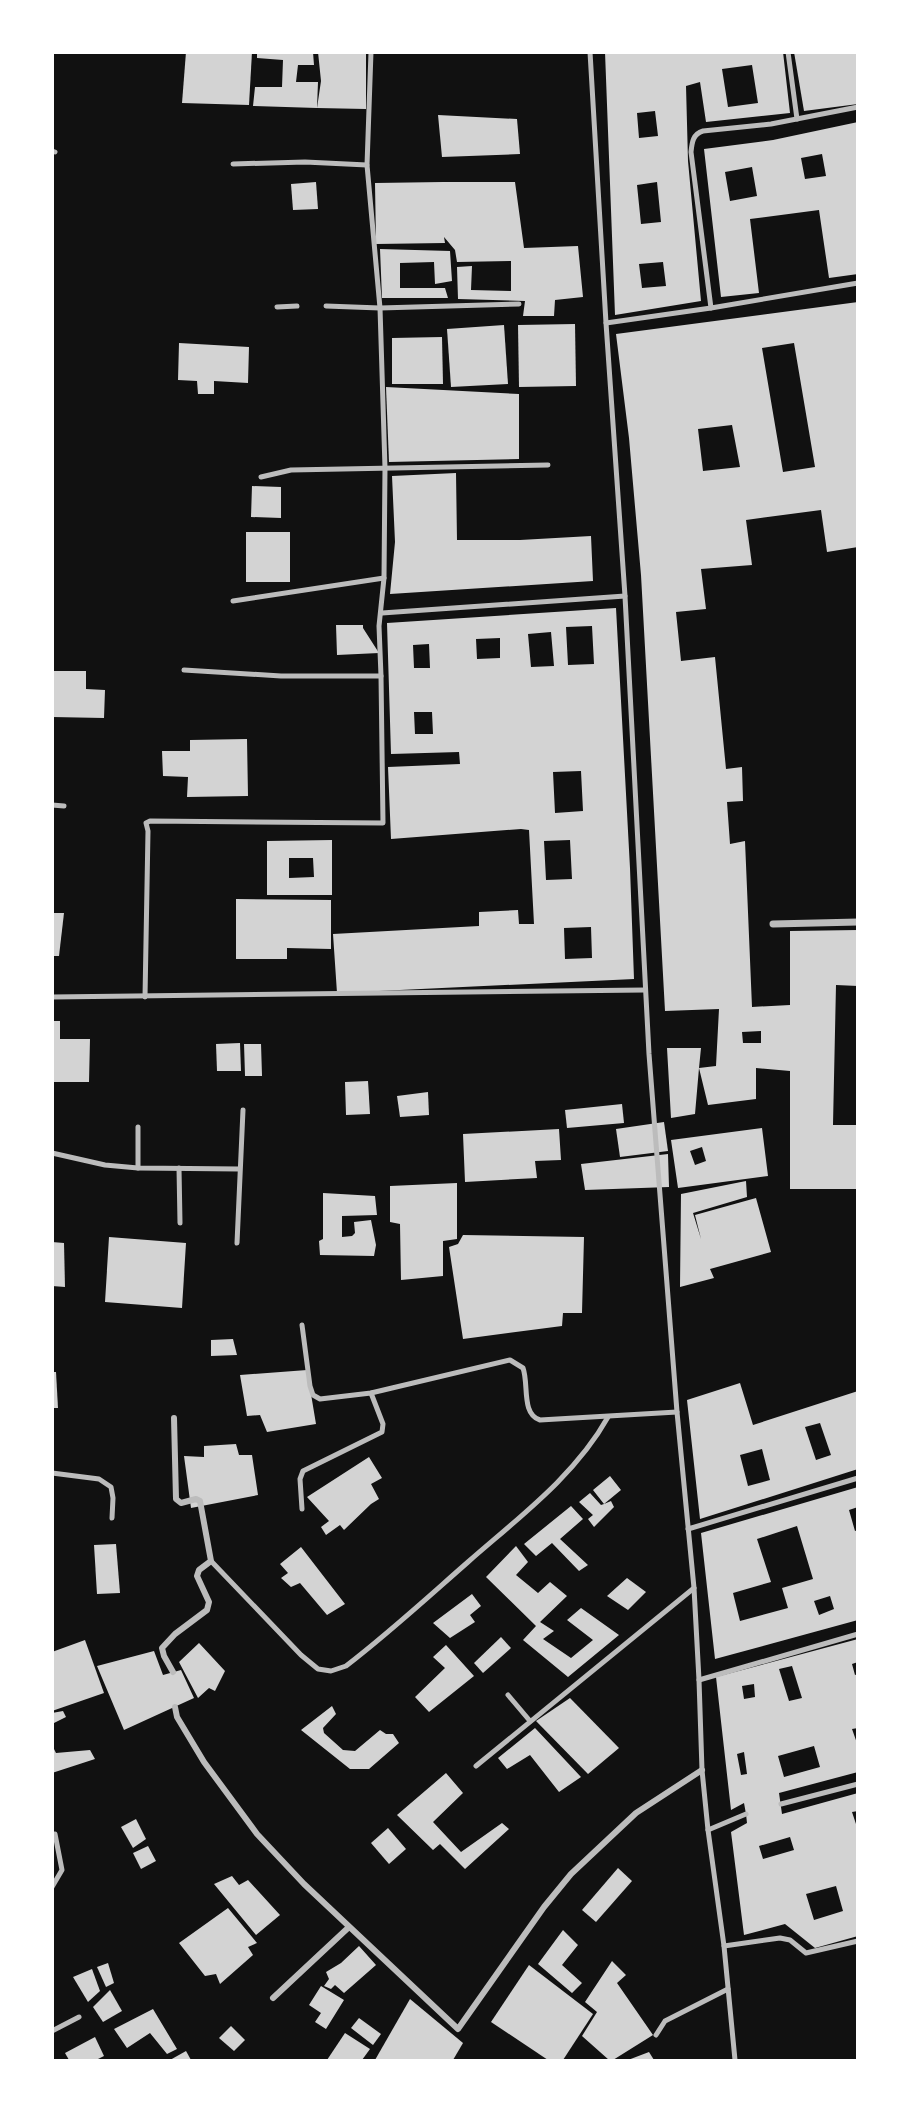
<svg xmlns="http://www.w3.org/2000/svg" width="910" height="2113" font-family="'DejaVu Sans',sans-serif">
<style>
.building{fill:#d3d3d3;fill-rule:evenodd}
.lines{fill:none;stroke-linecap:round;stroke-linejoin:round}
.service{stroke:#bcbcbc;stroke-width:5}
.pedestrian{stroke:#bcbcbc;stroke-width:6}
.minor{stroke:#bcbcbc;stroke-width:7}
</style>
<rect width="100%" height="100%" fill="#111"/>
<g class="building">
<polygon points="186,52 252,52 249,105 182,103"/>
<polygon points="257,52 313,52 314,65 298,65 296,82 318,82 317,108 253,106 255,87 282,87 283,60 257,58"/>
<polygon points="318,52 366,52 366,109 317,108 321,81"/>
<path d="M605,52H783L790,113L706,122L700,82L686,86L688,161L701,301L615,315ZM752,65L758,103L728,107L722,69ZM655,111L658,136L639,138L637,113ZM657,182L661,222L641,224L637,185ZM663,262L666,286L642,288L639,264Z"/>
<polygon points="794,52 858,52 858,104 804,111"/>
<polygon points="438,115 517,119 520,154 442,157"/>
<path d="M858,122V274L829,278L819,210L750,219L759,293L721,297L704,149L773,140ZM822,154L826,176L805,179L801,158ZM752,167L757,196L730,201L725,172Z"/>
<polygon points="316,182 318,209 293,210 291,184"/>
<polygon points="443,182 515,182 524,248 578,246 583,297 555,300 554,316 523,316 525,301 458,299 457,267 472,266 471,290 511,291 511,261 457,262 455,250 444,237 445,243 376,244 375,183"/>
<polygon points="380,249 450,251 452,281 435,284 434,262 400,263 400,288 445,288 448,298 382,298"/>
<path d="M858,302V547L827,552L821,510L746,520L752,565L701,569L706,609L676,612L681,661L715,657L726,769L742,767L743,801L727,802L730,844L745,841L752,1007L790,1005V931L858,930V986L836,985L833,1125H858V1189H790V1071L756,1068V1099L708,1105L699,1068L695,1114L671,1118L667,1048H701L699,1068L716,1066L719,1009L665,1011L641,575L629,438L616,334ZM794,343L815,467L783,472L762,348ZM732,425L740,467L703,471L698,429ZM761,1031V1043H743L742,1032Z"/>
<polygon points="575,324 576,386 519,387 518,325"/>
<polygon points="504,325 508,384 451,387 447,329"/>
<polygon points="442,337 443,384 392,384 392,338"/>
<polygon points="179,343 249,347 248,383 214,381 214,394 198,394 197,381 178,380"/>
<polygon points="386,387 519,394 519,459 389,462"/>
<polygon points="456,473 457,540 520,540 591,536 593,581 390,594 395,542 392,476"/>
<polygon points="252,486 281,487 281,518 251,517"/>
<rect x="246" y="532" width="44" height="50"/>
<path d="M616,608L630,868L634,979L337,993L333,934L479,926V912L518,910L519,924H534L529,830L521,829L391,839L388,767L460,764L459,752L391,754L387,623ZM592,626L594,664L568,665L566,627ZM551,632L554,666L531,667L528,634ZM500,638V658L477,659L476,639ZM429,644L430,668H414L413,645ZM414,712H432L433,734H415ZM581,771L583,811L555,813L553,772ZM570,840L572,879L546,880L544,841ZM591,927L592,958L565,959L564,928Z"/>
<polygon points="336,625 363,625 363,628 379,653 337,655"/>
<polygon points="52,671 86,671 86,689 105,690 104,718 52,717"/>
<polygon points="247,739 248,796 187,797 188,777 163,776 162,751 190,751 190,740"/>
<path d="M332,840V895H267V841ZM289,858H313L314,877L289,878Z"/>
<polygon points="236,899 331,900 331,949 287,948 287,959 236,959"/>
<polygon points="52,913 64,913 59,956 52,956"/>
<polygon points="52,1021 60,1021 60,1039 90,1039 89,1082 52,1082"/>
<polygon points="240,1043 241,1071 217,1071 216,1044"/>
<polygon points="244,1044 261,1044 262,1076 245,1076"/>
<polygon points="368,1081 370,1114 346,1115 345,1082"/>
<polygon points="428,1092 429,1115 400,1117 397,1096"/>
<polygon points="622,1104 624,1123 567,1128 565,1110"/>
<polygon points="664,1122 668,1151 620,1157 616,1129"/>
<path d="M762,1128L768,1176L678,1188L671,1140ZM702,1147L706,1161L695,1165L690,1151Z"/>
<polygon points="559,1129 561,1160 535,1161 537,1178 465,1182 463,1134"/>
<polygon points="668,1154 669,1187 585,1190 581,1164"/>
<polygon points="746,1181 747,1197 693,1213 701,1239 695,1215 756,1198 771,1252 710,1269 714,1278 680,1287 681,1194"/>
<polygon points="457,1183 457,1239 443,1241 443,1276 401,1280 400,1224 390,1222 390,1186"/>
<polygon points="323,1193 375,1196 377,1215 342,1216 342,1237 352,1236 355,1233 354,1222 371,1220 376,1245 374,1256 320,1255 319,1241 323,1239"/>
<polygon points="463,1235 584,1237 582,1313 563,1313 562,1326 463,1339 449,1247 458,1244"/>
<polygon points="109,1237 186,1243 182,1308 105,1302"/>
<polygon points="52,1242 64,1243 65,1287 52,1286"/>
<polygon points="233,1339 237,1355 211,1356 211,1340"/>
<polygon points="307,1370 316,1424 267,1432 260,1415 247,1416 240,1375"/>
<polygon points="52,1372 56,1372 58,1408 52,1408"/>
<path d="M740,1383L753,1425L858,1391V1469L700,1519L687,1400ZM820,1423L831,1455L816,1460L805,1427ZM762,1449L770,1480L748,1486L740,1455Z"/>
<polygon points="236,1444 239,1455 252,1455 258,1495 191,1508 184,1456 204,1457 204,1446"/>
<polygon points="369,1457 382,1478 371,1484 379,1499 371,1504 344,1530 340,1525 326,1535 321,1527 329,1521 307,1497"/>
<polygon points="610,1476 621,1490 604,1504 611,1501 614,1507 594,1527 588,1519 593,1515 579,1502 590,1493 601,1505 604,1504 593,1490"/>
<path d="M858,1487V1507L849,1510L855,1531L858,1530V1620L715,1659L701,1533ZM797,1526L813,1579L782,1588L788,1608L740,1621L733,1593L771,1582L757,1539ZM830,1596L834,1609L819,1615L814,1601Z"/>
<polygon points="571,1506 583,1519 560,1539 588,1565 579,1571 552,1543 536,1556 524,1544"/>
<polygon points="116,1544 120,1593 97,1594 94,1545"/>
<polygon points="516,1546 528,1562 516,1575 538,1593 550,1582 567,1596 540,1622 554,1631 543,1639 571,1658 593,1640 567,1620 581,1608 619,1635 568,1677 523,1640 536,1626 486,1577"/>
<polygon points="301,1547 345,1604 327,1615 300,1583 291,1587 281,1578 288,1573 280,1564"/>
<polygon points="627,1578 646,1592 628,1610 607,1596"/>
<polygon points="472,1594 481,1606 470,1615 475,1622 450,1638 433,1623"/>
<polygon points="501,1637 511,1648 483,1673 474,1663"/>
<path d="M858,1639V1662L852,1664L855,1675L858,1674V1728L852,1729L858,1746V1772L779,1793L782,1814L858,1793V1811L852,1812L858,1830V1936L815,1948L785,1924L744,1935L731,1832L747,1823L746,1814L744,1803L731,1810L716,1677ZM792,1666L802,1698L789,1701L779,1669ZM754,1684L755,1697L744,1699L742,1686ZM814,1746L820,1767L784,1777L778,1756ZM744,1752L747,1774L741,1775L737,1754ZM790,1837L794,1850L763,1859L759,1846ZM836,1886L843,1911L814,1920L806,1894Z"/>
<polygon points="85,1640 104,1693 52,1711 52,1652"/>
<polygon points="199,1643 225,1671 215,1691 209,1688 198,1698 179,1662"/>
<polygon points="446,1645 474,1676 429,1712 415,1697 445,1668 433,1657"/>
<polygon points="154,1651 163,1675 181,1670 194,1698 124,1730 97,1666"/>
<polygon points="570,1698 619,1748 588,1774 536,1721"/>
<polygon points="332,1706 336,1714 323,1728 324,1733 343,1750 355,1751 380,1730 386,1734 393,1734 399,1743 369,1769 350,1769 301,1730"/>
<polygon points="63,1711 66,1717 52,1724 52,1713"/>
<polygon points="535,1728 581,1777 559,1792 530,1755 507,1769 498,1758"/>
<polygon points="52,1745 56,1753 90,1750 95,1759 52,1773"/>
<polygon points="446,1773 463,1793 433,1822 461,1852 502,1823 509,1829 465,1869 440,1844 433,1850 397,1815"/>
<polygon points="136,1819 146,1839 133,1848 121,1827"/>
<polygon points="388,1828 406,1849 389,1864 371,1843"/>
<polygon points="148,1846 156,1861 141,1869 133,1853"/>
<polygon points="618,1868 632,1881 596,1922 582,1910"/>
<polygon points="232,1876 239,1885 248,1880 280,1915 256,1935 214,1884"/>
<polygon points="228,1908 257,1943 248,1947 253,1955 220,1984 216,1974 205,1976 179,1943"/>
<polygon points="563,1930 578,1945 562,1965 582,1983 572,1993 538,1964"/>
<polygon points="359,1946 376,1965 344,1993 335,1985 331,1989 324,1986 329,1979 326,1972 341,1963"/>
<polygon points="612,1961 626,1975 617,1983 653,2035 613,2060 609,2060 582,2036 597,2012 585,2002"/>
<polygon points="108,1963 114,1983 106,1987 97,1967"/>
<polygon points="529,1965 593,2014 563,2060 548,2060 491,2022"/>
<polygon points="92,1969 100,1991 88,2002 73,1977"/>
<polygon points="321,1986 344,2000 326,2029 315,2022 321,2013 309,2005"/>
<polygon points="110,1990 122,2011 103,2022 93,2007"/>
<polygon points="410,1999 463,2043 453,2060 375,2060"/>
<polygon points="153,2009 177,2049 167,2054 150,2033 127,2048 114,2029"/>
<polygon points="359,2018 381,2034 373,2045 351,2028"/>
<polygon points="231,2026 245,2040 234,2051 219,2038"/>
<polygon points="345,2033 370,2049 362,2060 327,2060"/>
<polygon points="95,2037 104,2056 96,2060 69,2060 65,2053"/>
<polygon points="186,2051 191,2060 170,2060"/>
<polygon points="649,2052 654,2060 628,2060"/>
</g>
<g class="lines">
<g class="service">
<polyline points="590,52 606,323 625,596 649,1054 677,1412 694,1588 699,1680 702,1770 708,1830 724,1946 735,2060"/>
<polyline points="788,52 797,119"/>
<polyline points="52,151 55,152"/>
<polyline points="233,164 305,162 367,165"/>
<polyline points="326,306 380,308 519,304"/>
<polyline points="277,307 297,306"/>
<path d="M711,308L691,152C692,142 693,134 703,131L771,124L858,107"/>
<polyline points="606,323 711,308 858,283"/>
<polyline points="261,477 291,470 548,465"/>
<polyline points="233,601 384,578"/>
<polyline points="382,613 625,596"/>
<polyline points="184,670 281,676 381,676"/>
<polyline points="52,805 64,806"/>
<polyline points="52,997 645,990"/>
<polyline points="145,997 148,831 146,823 150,821 383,823 381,676 379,626 384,578 385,468 380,308 367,165 371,52"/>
<polyline points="138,1127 138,1168"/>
<polyline points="52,1153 105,1165 138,1168 239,1169"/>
<polyline points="179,1168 180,1223"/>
<polyline points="237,1243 243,1110"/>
<path d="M302,1325L310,1386L313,1395L320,1399L371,1393L510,1360L523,1368C529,1384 521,1414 540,1420L677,1412"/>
<polyline points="52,1473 99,1479 111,1487 113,1498 112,1518"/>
<polyline points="302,1509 300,1479 303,1471 382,1432 383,1424 371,1393"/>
<polyline points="688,1529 858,1478"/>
<path d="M211,1561L301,1655L318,1669L331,1671L346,1666C389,1633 428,1597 468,1562C518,1518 575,1476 608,1417"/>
<polyline points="699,1680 858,1634"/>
<polyline points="508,1695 530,1721"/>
<polyline points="476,1766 694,1588"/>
<polyline points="781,1804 858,1784"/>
<polyline points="708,1830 746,1814"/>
<polyline points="52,1887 62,1870 55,1834"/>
<polyline points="724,1946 780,1938 790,1940 806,1953 858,1941"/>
<polyline points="52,2031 79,2017"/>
<polyline points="656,2035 665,2021 728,1989"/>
</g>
<g class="pedestrian">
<polyline points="173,1672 164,1656 162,1648 175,1634 207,1610 209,1602 197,1576 199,1570 211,1561 200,1501 196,1499 181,1503 176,1499 174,1418"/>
<polyline points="175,1707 177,1717 204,1762 257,1834 304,1884 458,2029 544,1907 571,1874 636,1813 702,1770"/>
<polyline points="273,1998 349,1927"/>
</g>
<polyline class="minor" points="773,924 858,922"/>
</g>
<rect width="910" height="2113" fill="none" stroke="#ffffff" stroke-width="108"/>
</svg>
